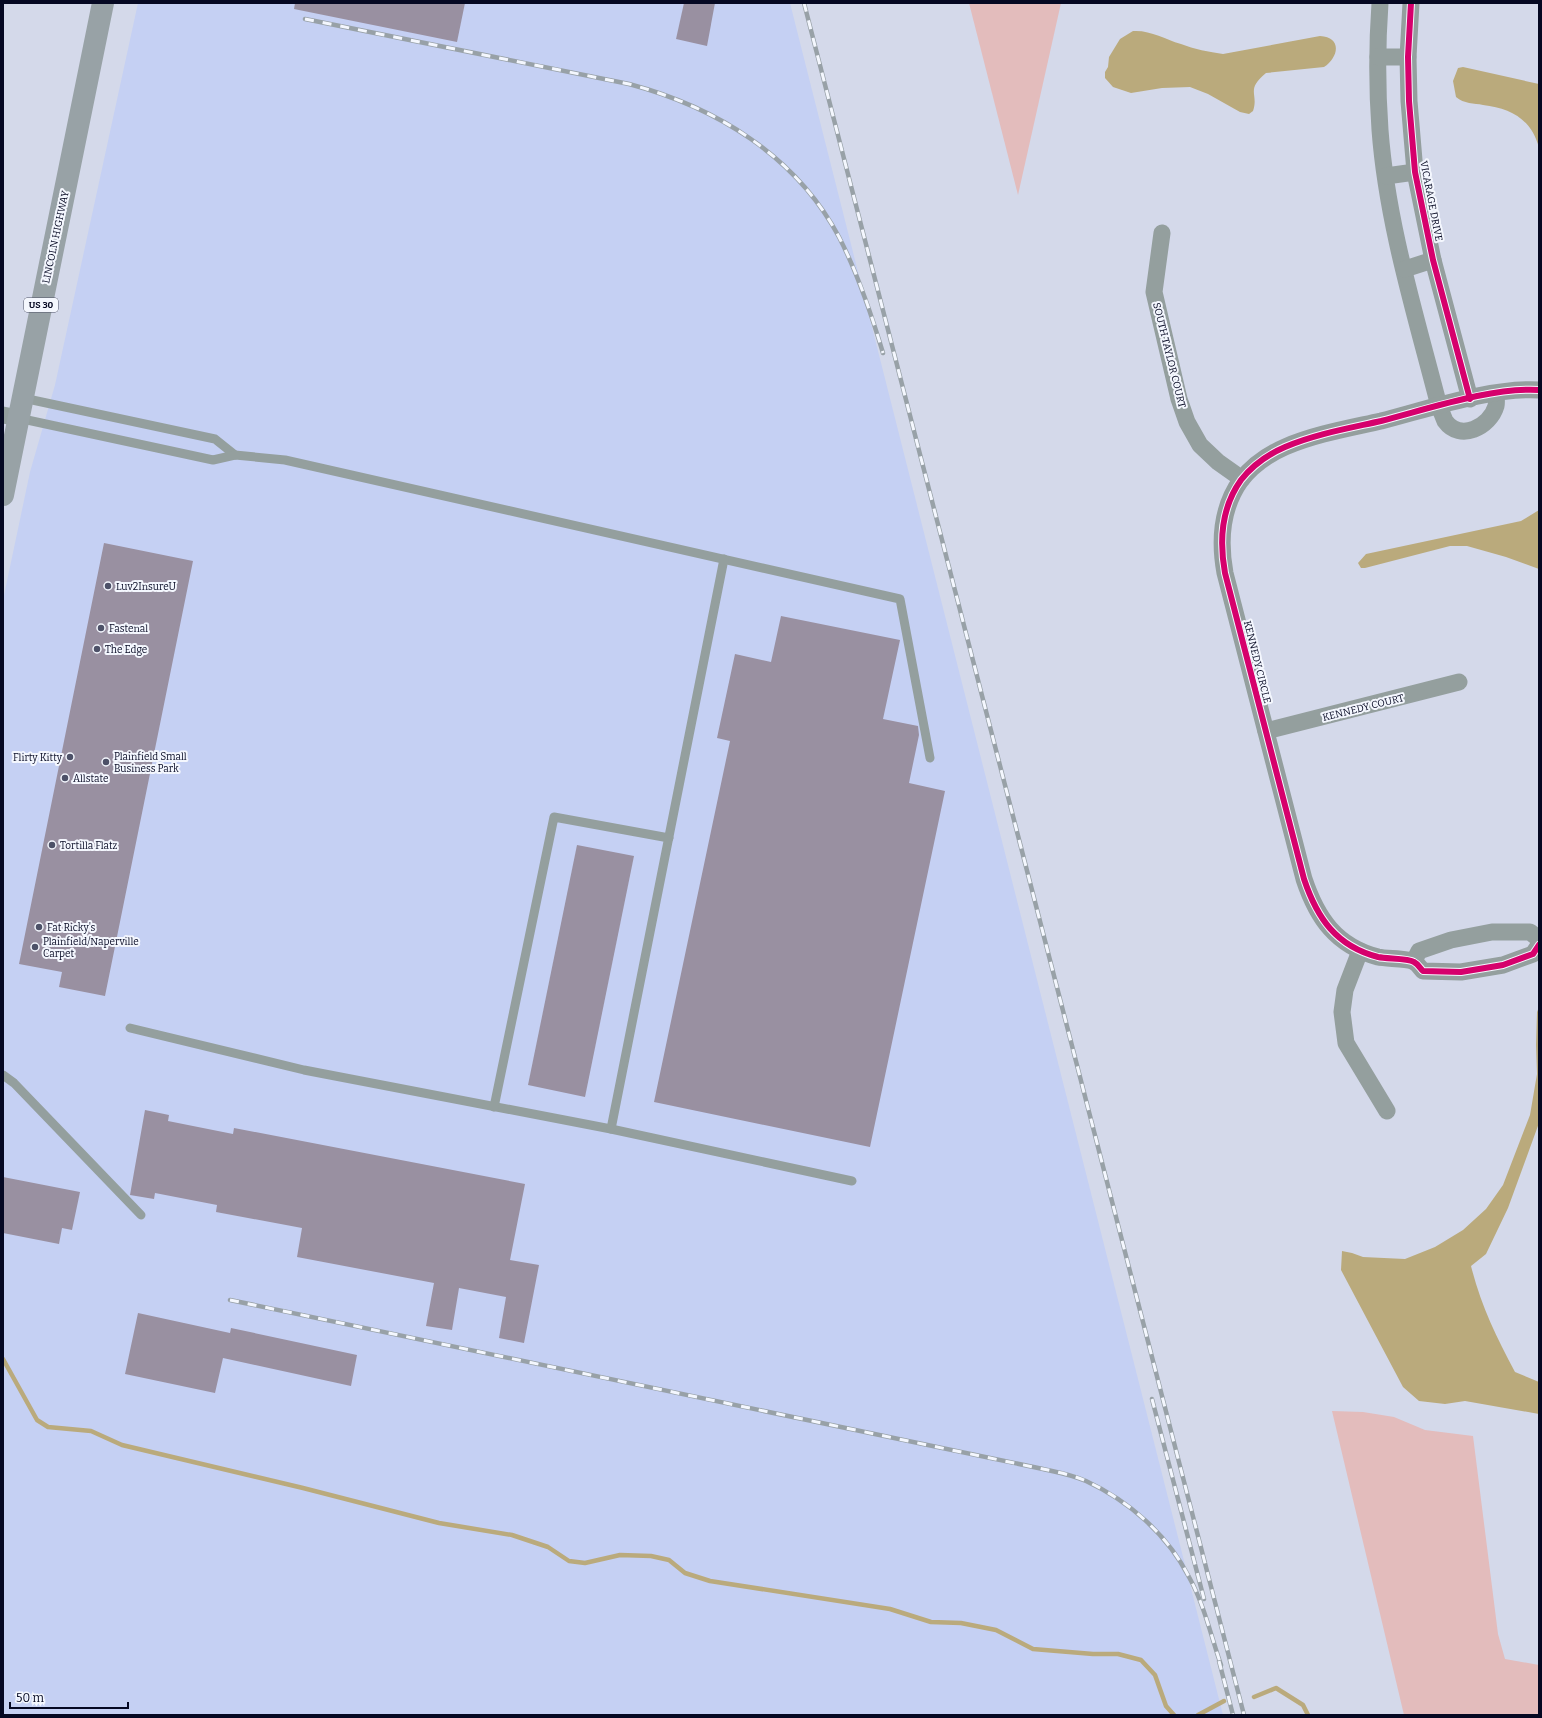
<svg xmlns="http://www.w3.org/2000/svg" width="1542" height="1718" font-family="Bitter,serif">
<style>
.built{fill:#c5d0f3}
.green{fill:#e3bcbc}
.water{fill:#baaa7c}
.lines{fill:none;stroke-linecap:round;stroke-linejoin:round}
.stream{stroke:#baaa7c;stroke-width:4.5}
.building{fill:#9990a1}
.service{stroke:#949f9e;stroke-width:9}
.minor{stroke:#949f9e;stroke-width:17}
.primary{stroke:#98a2a6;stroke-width:22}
.rail-casing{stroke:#98a1a7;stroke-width:4.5}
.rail{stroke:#f4f7fe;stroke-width:3;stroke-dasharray:9;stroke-linecap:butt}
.cycleway-casing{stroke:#f4f7fe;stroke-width:8}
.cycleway{stroke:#d6006c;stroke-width:6}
.poi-dot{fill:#4d5168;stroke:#f4f7fe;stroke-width:1.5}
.labels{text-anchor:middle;stroke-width:4;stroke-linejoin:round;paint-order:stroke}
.shield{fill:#f4f7fe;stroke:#4d5064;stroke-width:1}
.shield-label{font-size:9px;font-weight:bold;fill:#050822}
.street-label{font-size:10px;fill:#050822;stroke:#f4f7fe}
.poi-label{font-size:10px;fill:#050822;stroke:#f4f7fe;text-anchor:start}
</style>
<rect width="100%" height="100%" fill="#d4d9ea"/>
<polygon class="built" points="138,3 790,3 1223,1715 3,1715 3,600 30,472 55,385"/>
<g class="green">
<polygon points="969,3 1061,3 1018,195"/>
<polygon points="1332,1411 1363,1412 1394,1417 1425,1430 1473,1436 1498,1634 1505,1659 1539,1665 1539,1715 1404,1715"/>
</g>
<g class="water">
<path d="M1133,31C1151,30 1164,39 1181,44C1194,49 1209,52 1223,54L1320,36C1342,37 1339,57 1324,67L1266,73C1245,90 1259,94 1253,111L1249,114L1240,112L1208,94L1190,87L1162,88L1131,93L1113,87L1105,78V72L1108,67L1109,57L1120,39Z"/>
<path d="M1463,67L1539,84V148C1532,120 1511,108 1483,105C1474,103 1464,104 1456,97L1453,81L1458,68Z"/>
<polygon points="1539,510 1539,569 1506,557 1467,546 1450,546 1365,568 1361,568 1358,563 1366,554 1521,521"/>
<path d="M1539,1007V1123L1508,1208L1486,1254L1471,1266C1481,1306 1496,1336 1515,1372L1539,1382V1414L1465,1401L1445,1404L1419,1401L1403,1387L1341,1270L1342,1251L1352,1253L1363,1257L1405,1259L1435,1247L1463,1230L1486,1209L1503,1185L1530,1115L1537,1074L1536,1045L1537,1012Z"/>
</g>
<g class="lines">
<g class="stream">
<polyline points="3,1359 37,1420 48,1427 91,1431 122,1445 303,1488 439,1523 512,1535 548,1547 569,1561 585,1563 620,1555 651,1556 669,1560 685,1573 710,1581 890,1609 931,1622 961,1623 996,1630 1033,1649 1093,1654 1118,1654 1141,1660 1155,1675 1166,1706 1174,1715"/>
<polyline points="1254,1697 1276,1688 1303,1705 1308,1715"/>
<polyline points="1198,1715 1224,1701"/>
</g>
</g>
<g class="building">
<polygon points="295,3 465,3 457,42 294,9"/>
<polygon points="684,3 715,3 707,46 676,39"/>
<polygon points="104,543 193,561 105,996 59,987 62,972 19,964"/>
<polygon points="781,616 900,640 883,719 918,726 919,735 909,783 945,791 870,1147 654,1102 730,741 717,738 735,654 771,662"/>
<polygon points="577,845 634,856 585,1097 528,1085"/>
<polygon points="145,1110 169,1115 168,1121 233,1134 234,1128 525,1184 510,1260 539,1265 524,1343 499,1338 506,1297 459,1288 452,1330 426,1326 434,1283 297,1257 302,1228 216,1212 217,1205 155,1193 154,1199 130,1195"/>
<polygon points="3,1177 80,1192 72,1230 62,1228 59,1244 3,1233"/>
<polygon points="138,1313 230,1333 231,1328 357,1355 351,1386 223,1358 215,1393 125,1374"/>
</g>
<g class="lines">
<g class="service">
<polyline points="23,398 215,439 235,455"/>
<polyline points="18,418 213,460 235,455 285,460 900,599 930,758"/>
<polyline points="130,1028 304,1070 611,1129 852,1181"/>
<polyline points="3,1075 14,1083 141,1215"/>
<polyline points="494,1107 554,817 669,838"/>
<polyline points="611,1129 724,559"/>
</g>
<g class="minor">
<path d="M1380,3C1377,45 1377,88 1380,130C1387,224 1416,316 1439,406C1441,411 1443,416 1445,421C1460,442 1490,427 1496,406C1497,402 1496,397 1496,394"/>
<polyline points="1411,3 1408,57 1409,101 1415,172 1433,260 1470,399"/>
<polyline points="1378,57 1408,57"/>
<polyline points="1386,176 1415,172"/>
<polyline points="1162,233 1154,292 1179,399 1187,422 1200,445 1218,462 1242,479"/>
<polyline points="1405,269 1433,260"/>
<path d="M1539,390C1492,387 1428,409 1381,421C1350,428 1315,434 1285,447C1269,454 1252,466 1241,480C1221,508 1219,540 1225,573L1304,879C1317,918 1336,946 1378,957C1387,959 1408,958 1414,962C1418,964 1420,968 1423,971L1461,972L1503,965L1533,954L1539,945"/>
<polyline points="3,415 18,418"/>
<polyline points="1266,731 1459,682"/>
<polyline points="1360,951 1345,990 1342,1012 1346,1043 1387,1111"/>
<polyline points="1414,961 1419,951 1451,940 1492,932 1530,932 1539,939"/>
</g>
<polyline class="primary" points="3,495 103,3"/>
<defs>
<g id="rail">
<polyline points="804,3 1244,1715"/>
<path d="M305,19L629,84C716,107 796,156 839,237C858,274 871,313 883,353"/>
<path d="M230,1300L1043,1469C1057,1472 1073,1475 1086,1481C1129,1501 1167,1534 1189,1577C1204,1604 1211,1636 1221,1665"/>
<polyline points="1152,1399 1204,1599"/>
<polyline points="1219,1661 1233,1715"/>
</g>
</defs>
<use href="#rail" class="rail-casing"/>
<use href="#rail" class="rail"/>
<defs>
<g id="cycleway">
<polyline points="1411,3 1408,57 1409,101 1415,172 1433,260 1470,399"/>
<path d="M1539,390C1492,387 1428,409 1381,421C1350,428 1315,434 1285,447C1269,454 1252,466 1241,480C1221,508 1219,540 1225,573L1304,879C1317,918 1336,946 1378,957C1387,959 1408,958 1414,962C1418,964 1420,968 1423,971L1461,972L1503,965L1533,954L1539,945"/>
</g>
</defs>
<use href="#cycleway" class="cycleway-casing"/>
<use href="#cycleway" class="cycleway"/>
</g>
<g class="poi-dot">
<circle cx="108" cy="586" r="4"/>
<circle cx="101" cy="628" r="4"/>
<circle cx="97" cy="649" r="4"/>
<circle cx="70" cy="757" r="4"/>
<circle cx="106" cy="762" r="4"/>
<circle cx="65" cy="778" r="4"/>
<circle cx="52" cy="845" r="4"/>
<circle cx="39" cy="927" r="4"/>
<circle cx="35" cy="947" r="4"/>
</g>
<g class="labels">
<rect class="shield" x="24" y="298" width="34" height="14" rx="3"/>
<g class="shield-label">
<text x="41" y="308">US 30</text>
</g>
<g class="street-label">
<text transform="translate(1432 201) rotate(79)" y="4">VICARAGE DRIVE</text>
<text transform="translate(55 237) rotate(-78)" y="4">LINCOLN HIGHWAY</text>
<text transform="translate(1170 355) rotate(76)" y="4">SOUTH TAYLOR COURT</text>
<text transform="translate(1258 662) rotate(76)" y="4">KENNEDY CIRCLE</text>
<text transform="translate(1363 707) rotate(-14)" y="4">KENNEDY COURT</text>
</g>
<g class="poi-label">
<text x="116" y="590">Luv2InsureU</text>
<text x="109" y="632">Fastenal</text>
<text x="105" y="653">The Edge</text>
<text x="114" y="760">Plainfield Small<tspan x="114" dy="12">Business Park</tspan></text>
<text x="62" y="761" text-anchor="end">Flirty Kitty</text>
<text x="73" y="782">Allstate</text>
<text x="60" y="849">Tortilla Flatz</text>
<text x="47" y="931">Fat Ricky's</text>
<text x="43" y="945">Plainfield/Naperville<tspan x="43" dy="12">Carpet</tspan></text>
</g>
</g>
<rect width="1542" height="1718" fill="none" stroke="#050822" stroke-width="8"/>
<path d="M10 1702v6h118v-6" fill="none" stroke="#050822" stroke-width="2"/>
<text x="16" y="1702" font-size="12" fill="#050822" stroke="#f4f7fe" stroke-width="3" paint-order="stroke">50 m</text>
</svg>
